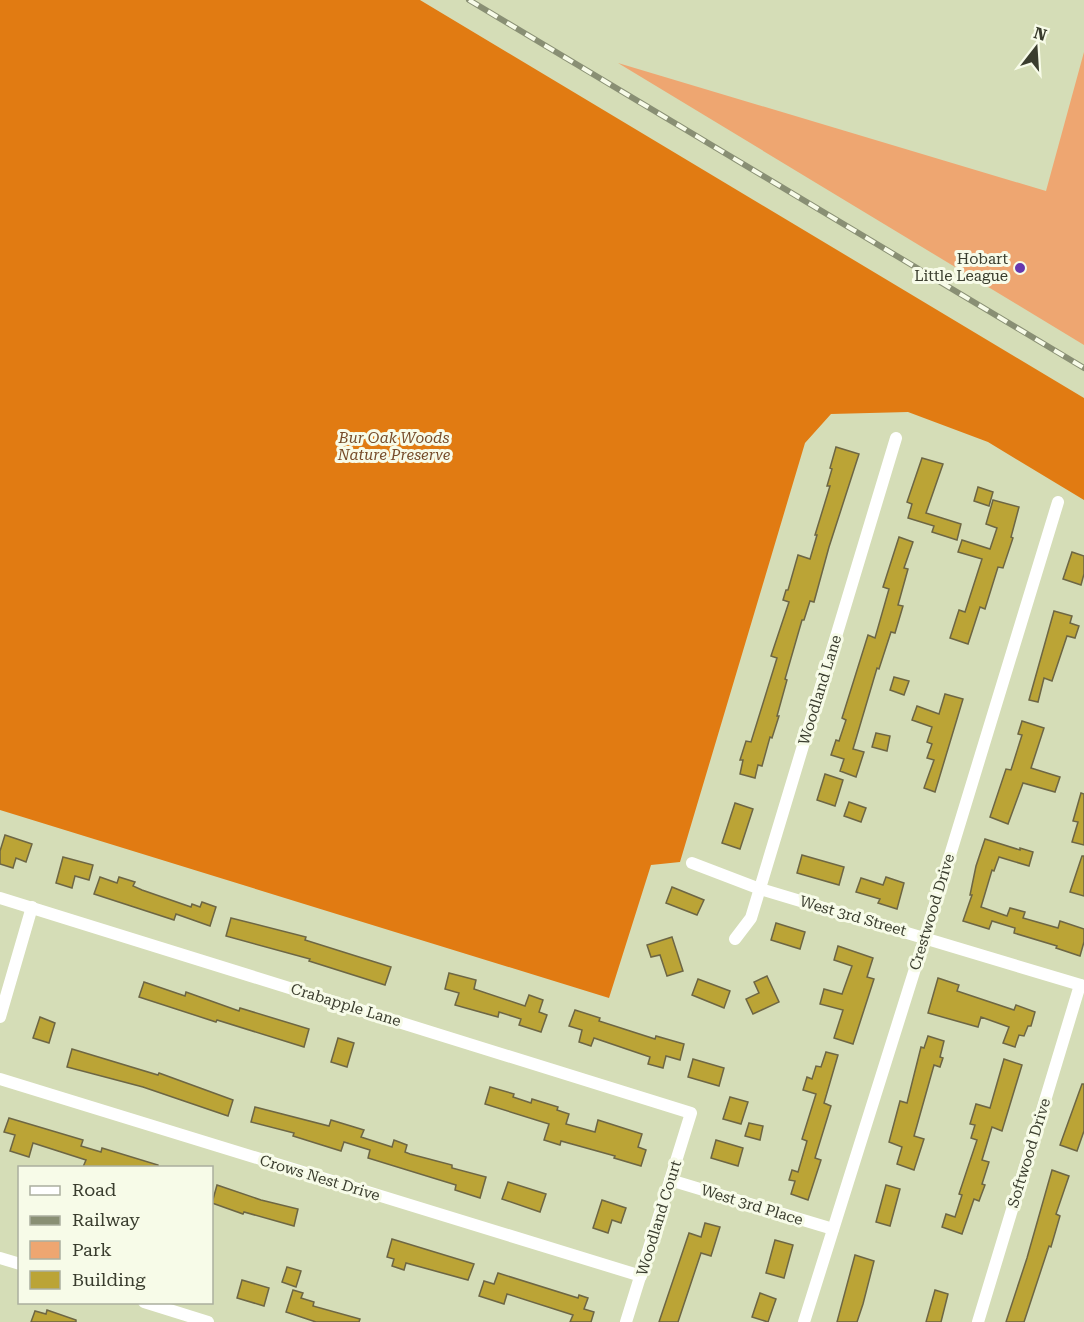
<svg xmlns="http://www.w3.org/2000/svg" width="1084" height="1322" font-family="'Roboto Serif',serif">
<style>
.green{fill:#eea671}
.forest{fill:#e17b12}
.building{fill:#bba436;stroke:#6d6644;stroke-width:1.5}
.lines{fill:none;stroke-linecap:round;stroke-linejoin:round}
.minor{stroke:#fff;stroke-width:12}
.rail-casing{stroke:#898f74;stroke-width:6}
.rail{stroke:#f7fbe8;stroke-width:4;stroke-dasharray:11;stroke-linecap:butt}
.poi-dot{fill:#6737ae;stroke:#f7fbe8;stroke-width:2}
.labels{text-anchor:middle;stroke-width:6;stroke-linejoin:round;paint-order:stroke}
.poi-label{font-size:15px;fill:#3a3d2e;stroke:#f7fbe8;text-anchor:end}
.park-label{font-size:15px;font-style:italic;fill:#764b29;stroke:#f7fbe8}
.street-label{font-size:15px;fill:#3a3d2e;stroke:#f7fbe8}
</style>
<rect width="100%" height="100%" fill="#d5ddb7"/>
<polygon class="green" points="1084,52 1084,345 618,63 1046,191"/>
<polygon class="forest" points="0,0 420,0 1084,398 1084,500 988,442 908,412 831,414 805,443 680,862 651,865 609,998 0,810"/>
<g class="building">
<polygon points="836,447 859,454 829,547 814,602 810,601 804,620 802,620 785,679 787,680 777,716 779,716 772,738 770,737 762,766 758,765 755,778 740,774 743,760 740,760 746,741 751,742 777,658 771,656 789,602 783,600 786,590 788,590 798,555 810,559 817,535 815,535 830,486 827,486 832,469 830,468"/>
<polygon points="922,458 943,464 926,513 961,524 957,540 932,532 934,526 908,518 912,504 907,502"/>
<polygon points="978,487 993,492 989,506 974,501"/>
<polygon points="993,500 1019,507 1011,537 1013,538 1003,568 998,567 985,609 980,607 968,644 950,638 959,610 965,612 982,559 958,552 962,540 990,549 997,528 986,524"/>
<polygon points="899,537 913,542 904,568 908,569 898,605 903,606 895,633 891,632 879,669 877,668 853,749 864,752 856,777 840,771 844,759 831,755 836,740 839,741 846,720 842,718 868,635 875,638 889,589 883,587"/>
<polygon points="1072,552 1084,556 1084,574 1081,585 1063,579"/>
<polygon points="1054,611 1072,616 1070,623 1079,626 1075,638 1067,636 1052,681 1044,678 1038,702 1029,700"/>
<polygon points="894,677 909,681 904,695 890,690"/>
<polygon points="945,694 963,699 935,792 924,788 934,760 927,758 932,744 927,742 932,727 912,720 917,706 939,714"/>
<polygon points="1022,721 1044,728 1031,768 1060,777 1055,792 1023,783 1008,824 990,817 1006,769 1011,770 1022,735 1018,734"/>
<polygon points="876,733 890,736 887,751 872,747"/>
<polygon points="825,774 843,780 835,806 817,800"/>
<polygon points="1081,793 1084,794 1084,845 1072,842 1078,822 1073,821"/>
<polygon points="849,802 866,808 861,822 844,816"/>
<polygon points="735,803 753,809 740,849 722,843"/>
<polygon points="5,835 32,844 26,862 16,858 13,868 0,864 0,851"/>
<polygon points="985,839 1020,850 1020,848 1033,852 1029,866 999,857 994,871 992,870 981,907 1007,916 1010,908 1025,912 1023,918 1058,928 1060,921 1084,929 1084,942 1080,956 1056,948 1057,946 1014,933 1015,928 992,921 989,929 963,921 972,895 970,895 976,866"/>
<polygon points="802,855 844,867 839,885 797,873"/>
<polygon points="1082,856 1084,856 1084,896 1070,892"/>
<polygon points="63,857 93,865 89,880 75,876 72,888 56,883"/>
<polygon points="100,877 117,883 119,877 135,882 133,886 142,890 191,907 192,904 200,907 202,902 216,907 210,926 176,914 174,920 94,894"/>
<polygon points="886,877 904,883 897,909 878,903 880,899 856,892 861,878 883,885"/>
<polygon points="672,887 704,900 697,915 666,903"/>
<polygon points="231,918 306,937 305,940 391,967 385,985 309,961 310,959 226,936"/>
<polygon points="776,923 805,932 800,949 771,940"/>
<polygon points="672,937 683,971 667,976 660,955 651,957 647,945"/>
<polygon points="838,946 873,958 867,977 874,979 853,1044 834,1038 843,1010 820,1004 824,989 842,994 852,966 834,960"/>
<polygon points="449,973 476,980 474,989 525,1006 529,995 543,1000 539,1012 547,1015 541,1032 519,1025 521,1019 499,1012 498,1017 455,1005 459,993 445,989"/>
<polygon points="767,976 779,1002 753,1014 746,999 759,993 754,982"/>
<polygon points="938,978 959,985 957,991 1014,1010 1016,1005 1035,1012 1031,1026 1028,1026 1024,1036 1019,1035 1015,1047 1003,1043 1009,1027 981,1017 978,1027 928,1013"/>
<polygon points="698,979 730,991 724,1008 692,995"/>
<polygon points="144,982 185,996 186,992 239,1011 240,1008 309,1029 304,1047 217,1020 216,1022 139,997"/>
<polygon points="575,1010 600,1018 599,1021 655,1039 656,1036 684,1044 680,1060 666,1056 663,1068 648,1064 650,1057 594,1038 591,1046 579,1042 582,1030 569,1026"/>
<polygon points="40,1017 55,1023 49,1043 33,1038"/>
<polygon points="928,1036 944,1041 940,1057 943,1058 940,1067 934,1065 914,1136 924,1139 914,1170 897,1164 902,1147 889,1142 900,1101 907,1103 921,1047 924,1048"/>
<polygon points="338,1038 354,1043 347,1067 331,1062"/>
<polygon points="72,1049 158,1075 159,1073 233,1100 228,1116 143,1087 67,1067"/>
<polygon points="826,1052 838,1055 824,1103 831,1106 815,1158 821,1160 808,1200 791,1194 795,1181 789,1180 792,1170 798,1172 807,1141 802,1139 816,1094 803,1090 807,1077 812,1079 816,1066 821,1067"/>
<polygon points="693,1059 724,1068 719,1086 688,1077"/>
<polygon points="1004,1059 1022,1065 1002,1131 992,1127 982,1160 989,1162 982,1184 985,1185 979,1201 974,1199 962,1234 942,1227 946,1214 955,1217 962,1195 959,1194 977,1140 971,1138 975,1125 970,1124 976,1104 990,1108"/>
<polygon points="1082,1084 1084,1084 1084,1131 1077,1151 1060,1145"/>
<polygon points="490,1087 514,1094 513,1097 531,1103 532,1099 558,1107 557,1110 569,1114 566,1124 595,1132 598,1120 642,1134 638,1147 646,1150 641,1166 614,1158 615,1156 561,1141 560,1145 544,1140 549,1124 485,1104"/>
<polygon points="730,1097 748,1102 741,1124 723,1119"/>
<polygon points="255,1107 329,1126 331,1120 364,1130 361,1137 392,1147 394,1140 407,1145 405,1152 410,1154 452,1165 452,1168 486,1177 480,1198 455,1190 456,1185 368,1158 370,1150 344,1142 341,1151 293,1136 294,1133 251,1122"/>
<polygon points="9,1118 83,1140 81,1146 101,1152 102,1148 158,1165 158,1167 83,1167 86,1160 33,1143 29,1157 10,1151 15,1135 4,1132"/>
<polygon points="749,1123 763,1126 760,1140 745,1136"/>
<polygon points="716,1140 743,1148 738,1166 711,1158"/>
<polygon points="1052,1170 1069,1176 1056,1214 1060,1216 1051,1247 1049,1246 1024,1322 1006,1322 1027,1258"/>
<polygon points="508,1182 546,1194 540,1212 502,1199"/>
<polygon points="217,1185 261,1200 298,1209 294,1226 244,1212 243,1214 212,1203"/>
<polygon points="886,1185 900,1189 890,1226 876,1222"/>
<polygon points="602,1200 626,1208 621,1223 612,1220 608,1233 593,1228"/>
<polygon points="705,1223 720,1227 711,1256 701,1253 678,1322 659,1322 689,1233 701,1237"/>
<polygon points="392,1239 474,1264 468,1280 406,1263 404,1270 392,1266 394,1259 387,1257"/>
<polygon points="775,1240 793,1245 784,1278 766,1273"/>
<polygon points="855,1255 874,1261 863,1304 857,1322 837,1322"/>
<polygon points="287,1267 301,1271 296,1287 282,1282"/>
<polygon points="498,1273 578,1298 579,1295 588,1298 584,1309 594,1312 591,1322 570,1322 573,1315 507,1294 504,1304 479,1296 484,1281 494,1284"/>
<polygon points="242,1280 269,1288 264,1306 237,1298"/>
<polygon points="293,1290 303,1293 301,1298 314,1302 313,1306 360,1319 359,1322 316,1322 286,1312"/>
<polygon points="935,1290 948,1294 941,1322 926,1322"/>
<polygon points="760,1293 776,1299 768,1322 752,1317"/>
<polygon points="47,1310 76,1320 76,1322 31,1322 35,1311 46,1314"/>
</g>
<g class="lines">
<g class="minor">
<polyline points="692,863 760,889 1084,986"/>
<polyline points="0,898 691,1113 626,1322"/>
<polyline points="735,939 751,918 896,438"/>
<polyline points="0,1017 32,907"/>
<polyline points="0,1079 641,1276"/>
<polyline points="670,1180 833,1229"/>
<polyline points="0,1258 20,1264"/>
<polyline points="144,1302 208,1322"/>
<polyline points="804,1322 925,937 1058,502"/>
<polyline points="978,1322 1080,985"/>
</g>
<defs>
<polyline id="rail" points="469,0 1084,368"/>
</defs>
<use href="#rail" class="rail-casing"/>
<use href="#rail" class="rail"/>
</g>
<circle class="poi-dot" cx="1020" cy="268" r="6"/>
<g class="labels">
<g class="poi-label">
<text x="1008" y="264">Hobart<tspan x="1008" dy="17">Little League</tspan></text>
</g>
<g class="park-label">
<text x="394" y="443">Bur Oak Woods<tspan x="394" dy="17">Nature Preserve</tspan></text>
</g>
<g class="street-label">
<text transform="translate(820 690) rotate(-73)" y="5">Woodland Lane</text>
<text transform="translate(932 912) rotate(-73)" y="5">Crestwood Drive</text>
<text transform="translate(853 916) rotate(16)" y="5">West 3rd Street</text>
<text transform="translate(346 1005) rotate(17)" y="5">Crabapple Lane</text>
<text transform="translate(1029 1153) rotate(-73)" y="5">Softwood Drive</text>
<text transform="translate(320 1178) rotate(17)" y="5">Crows Nest Drive</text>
<text transform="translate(752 1205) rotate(17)" y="5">West 3rd Place</text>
<text transform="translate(659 1218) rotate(-73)" y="5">Woodland Court</text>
</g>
</g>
<rect x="18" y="1166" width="195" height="138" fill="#f7fbe8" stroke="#abaf9e" stroke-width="1.5"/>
<rect x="30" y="1186" width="30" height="9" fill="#ffffff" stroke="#abaf9e" stroke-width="1.5"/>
<text x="72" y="1196" font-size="18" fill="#3a3d2e">Road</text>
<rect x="30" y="1216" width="30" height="9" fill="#898f74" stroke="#abaf9e" stroke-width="1.5"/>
<text x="72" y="1226" font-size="18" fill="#3a3d2e">Railway</text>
<rect x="30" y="1241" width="30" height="18" fill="#eea671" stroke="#abaf9e" stroke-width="1.5"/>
<text x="72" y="1256" font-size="18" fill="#3a3d2e">Park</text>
<rect x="30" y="1271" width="30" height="18" fill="#bba436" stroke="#abaf9e" stroke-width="1.5"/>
<text x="72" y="1286" font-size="18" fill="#3a3d2e">Building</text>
<g transform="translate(1036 48) rotate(17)" stroke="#f7fbe8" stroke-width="4.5" paint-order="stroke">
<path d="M0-4.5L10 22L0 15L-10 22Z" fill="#3a3d2e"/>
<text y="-9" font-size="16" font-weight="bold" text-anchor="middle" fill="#3a3d2e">N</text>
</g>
</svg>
